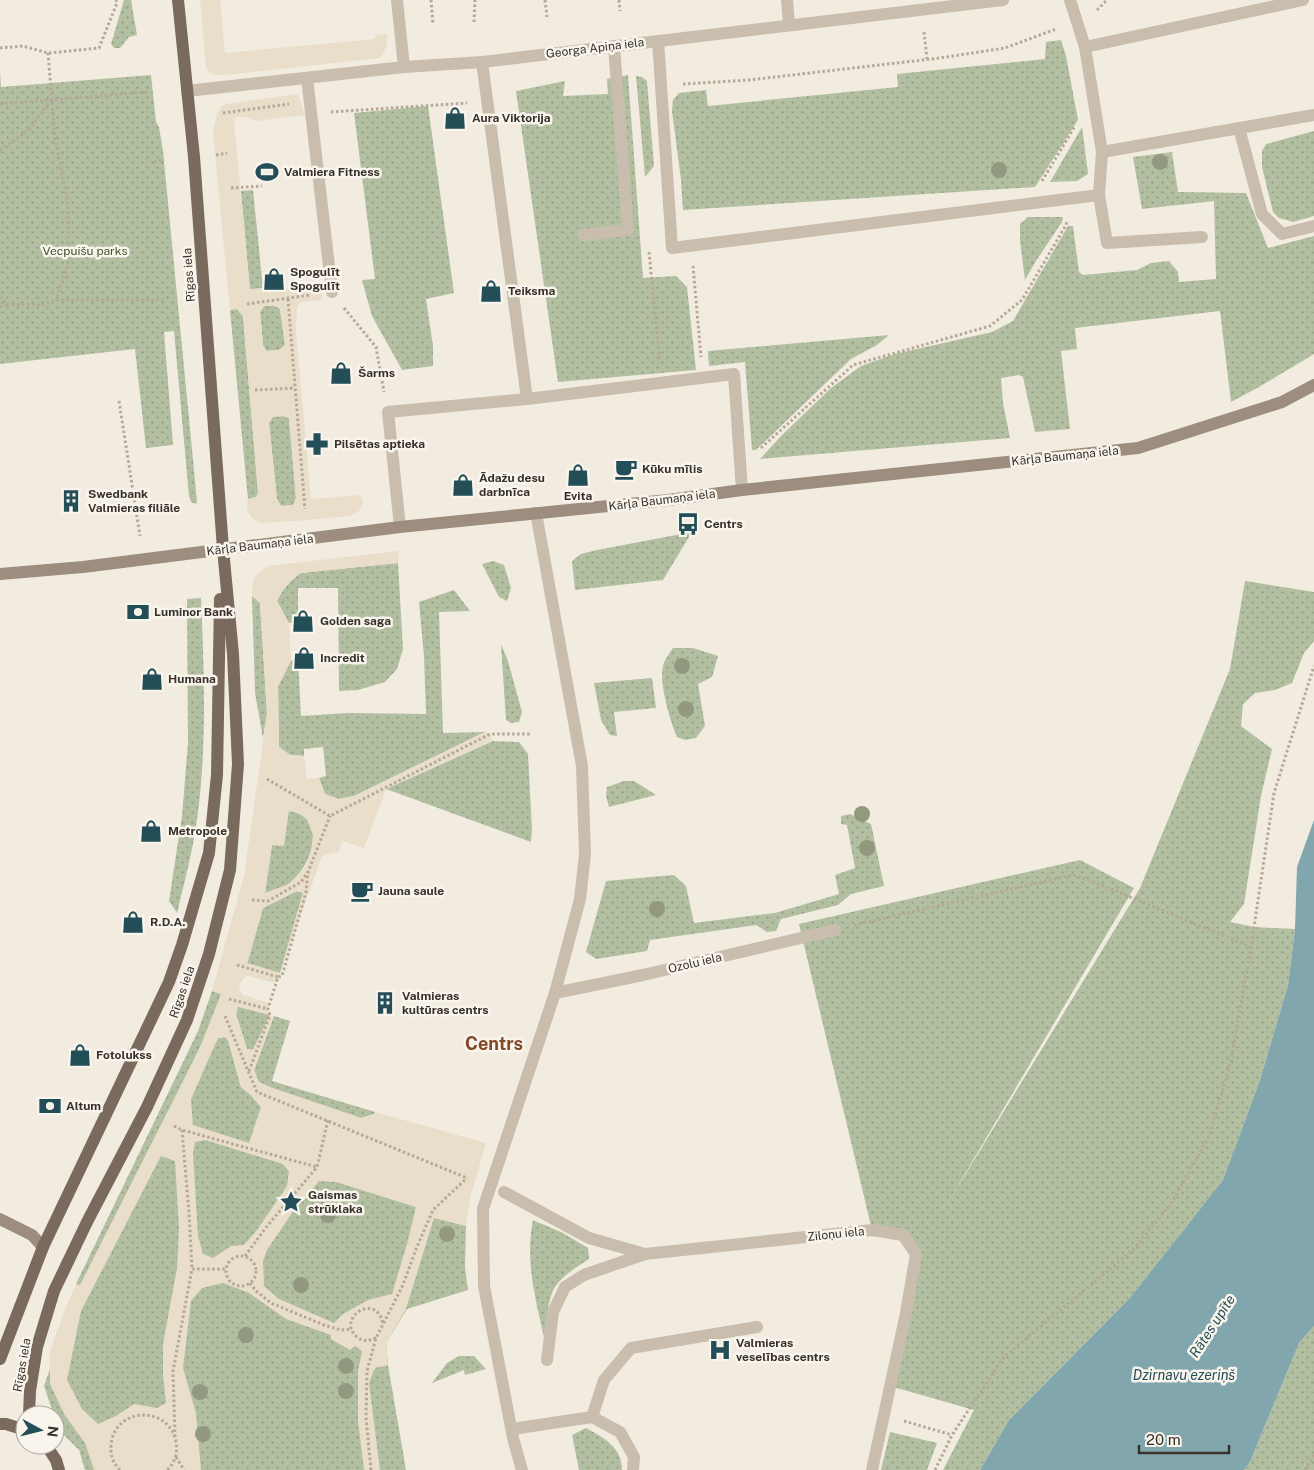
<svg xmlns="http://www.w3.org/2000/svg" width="1314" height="1470" font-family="'Public Sans',sans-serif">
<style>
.green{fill:url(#green-dots)}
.plaza{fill:#e8dec9;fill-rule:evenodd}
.water{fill:#81a6ad}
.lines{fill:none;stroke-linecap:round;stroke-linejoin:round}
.path{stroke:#b5a897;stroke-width:3;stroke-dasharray:2.5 2.5;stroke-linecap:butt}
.lane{stroke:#c9bdad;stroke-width:12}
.street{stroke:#c9bdad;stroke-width:12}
.secondary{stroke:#9d8d7e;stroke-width:12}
.primary{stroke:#796a5d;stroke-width:12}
.tree{fill:#92997f}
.labels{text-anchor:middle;stroke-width:5;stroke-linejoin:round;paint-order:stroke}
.street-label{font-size:12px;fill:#38312b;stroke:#f9f5ed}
.poi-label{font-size:12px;font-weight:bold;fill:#38312b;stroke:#f9f5ed;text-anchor:start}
.park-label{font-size:12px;fill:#435530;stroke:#f9f5ed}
.water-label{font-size:14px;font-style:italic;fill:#234d57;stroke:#f9f5ed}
.district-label{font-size:18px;font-weight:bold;fill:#824929;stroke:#f9f5ed}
</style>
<defs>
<pattern id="green-dots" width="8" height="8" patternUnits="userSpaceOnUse" patternTransform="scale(1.25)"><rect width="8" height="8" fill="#b2c0a1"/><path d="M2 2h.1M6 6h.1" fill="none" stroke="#929d83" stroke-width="1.8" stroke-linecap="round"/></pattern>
</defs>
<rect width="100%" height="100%" fill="#f2ece0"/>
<g class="green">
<polygon points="124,0 131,0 137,35 129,37 120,48 114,48 111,44"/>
<polygon points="1061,40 1066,56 1078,120 1035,187 683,210 681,180 672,111 673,100 679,93 706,90 708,106 898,87 897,74 1045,59 1046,42"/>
<polygon points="0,71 1,87 151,75 156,122 159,127 163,151 197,501 196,504 191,502 189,496 174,331 164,332 173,445 146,448 135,349 0,364"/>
<polygon points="628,75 643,278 676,276 687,287 696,370 558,382 516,91 565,81 563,96 608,94 607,79"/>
<polygon points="636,76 642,77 647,81 654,166 645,177"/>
<polygon points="428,106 454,293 426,299 433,346 433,366 402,370 372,316 362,280 375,279 354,113"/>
<polygon points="1082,127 1088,174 1077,181 1050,182"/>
<polygon points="1314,131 1314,216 1293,222 1279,218 1273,212 1262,167 1262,151 1266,144"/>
<polygon points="1172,152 1178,192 1246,193 1268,248 1314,236 1314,354 1259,387 1231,402 1220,311 1075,328 1077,349 1061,351 1070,429 1035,432 1023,377 1019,375 1001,378 1003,403 1010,438 760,459 782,435 831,388 861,366 895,354 992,332 1013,321 1068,226 1073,226 1079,272 1083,275 1137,270 1151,263 1169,261 1178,272 1179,282 1216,279 1214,201 1142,209 1133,157"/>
<polygon points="253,190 263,288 250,290 241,191"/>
<polygon points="1028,217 1063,217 1062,222 1036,261 1025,280 1020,241 1020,224"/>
<polygon points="264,306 275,306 280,309 285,345 279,350 266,351 263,345 260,312"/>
<polygon points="237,309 243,316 258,493 256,497 248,499 230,310"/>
<polygon points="889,335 877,345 851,359 756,450 752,450 745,362 709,366 708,351"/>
<polygon points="283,416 289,418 296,498 293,505 281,506 277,499 269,423 272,417"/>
<polygon points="692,532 663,580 575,590 572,561 581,554 597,550"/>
<polygon points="493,561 504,565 511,588 507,601 499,597 482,564"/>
<path d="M398,563L403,649L397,669L385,682L358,690L339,691L338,588H298V623H289L277,601C283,589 290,580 301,573Z"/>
<polygon points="1245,581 1314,592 1314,641 1304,653 1292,683 1275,690 1255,693 1243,704 1241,726 1272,749 1261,796 1244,904 1230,922 1254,927 1295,929 1288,985 1260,1080 1223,1180 1129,1299 1009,1420 980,1470 943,1470 974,1410 890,1386 916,1254 903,1235 872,1230 799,924 1080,860 1134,888 946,1206 1140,888 1230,669"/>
<polygon points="454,590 470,611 439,612 443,733 485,732 354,796 339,799 325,794 319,778 326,776 323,747 304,749 304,756 290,755 279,747 278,686 291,661 298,657 301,716 348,713 426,714 424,656 419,602"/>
<polygon points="252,596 260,603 267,714 263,738 255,693"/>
<path d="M201,598C204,669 207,741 198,812C194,846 185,880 177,913L169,901L182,816L188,743L187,599Z"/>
<polygon points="501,644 508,661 522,712 519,722 511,723 506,720"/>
<path d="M673,648H693L718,656L712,677L698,684L705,726L696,738L685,740L677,737C670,721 659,683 663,666C664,660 670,653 673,648Z"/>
<polygon points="652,678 656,708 614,712 617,736 610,735 601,720 594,683"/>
<polygon points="493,741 519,742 528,754 532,830 531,842 386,789"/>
<polygon points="624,781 634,781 656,795 609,807 606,796 607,787"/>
<path d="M289,811C329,817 312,866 290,883C284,888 273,890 265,893L272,844Z"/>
<polygon points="850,814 871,824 884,886 851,894 838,905 781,919 776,931 767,932 756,925 650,940 647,951 596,959 586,952 606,881 674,875 686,886 694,923 775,913 839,894 835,875 855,868 847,825 841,824 841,816"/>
<polygon points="297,891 303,893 280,973 247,964 263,908"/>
<polygon points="212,991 221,994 216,1043 218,1038 225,1037 228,1040 241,1087 251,1095 261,1107 283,1164 289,1171 319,1180 337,1182 416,1207 415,1212 466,1226 465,1267 468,1290 407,1309 386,1343 388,1365 406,1470 85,1470 79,1450 59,1430 44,1386 79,1286 76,1284 198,1031"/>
<polygon points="238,1006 270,1015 253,1050 247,1049 236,1014"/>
<polygon points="274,1016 290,1021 272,1081 375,1112 374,1114 361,1118 272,1088 259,1082 254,1070"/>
<path d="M533,1220L563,1233L588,1248L589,1259C577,1267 563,1275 555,1287C548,1297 546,1324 544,1337C535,1297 525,1260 533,1220Z"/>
<polygon points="1314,1326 1314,1470 1244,1470 1250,1462 1299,1343"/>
<polygon points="459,1356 474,1356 486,1369 465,1375 464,1370 432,1383 447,1363"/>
<path d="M586,1428C604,1438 622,1447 622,1470H579L572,1435Z"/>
<polygon points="890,1432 937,1443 927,1470 881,1470"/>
</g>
<g class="plaza">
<polygon points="200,0 220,0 225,53 375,39 375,35 387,34 387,46 380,58 225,75 213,75 206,68"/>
<path d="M298,94L305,115L256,121L245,117H236L234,122L250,289L263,288L272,291L321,285L322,300L301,302L297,307L296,330L311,499L361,495L363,503L359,511L350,516L308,520L261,523L251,517L247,510L248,499L256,497L258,493L243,316L237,309L230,310L213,132L217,113L222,106L226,104ZM264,306H275L280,309L285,345L279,350L266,351L263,345L260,312ZM283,416L289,418L296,498L293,505L281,506L277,499L269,423L273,417Z"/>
<path d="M399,551L398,563L301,573L293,578L281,592L277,601L289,623L291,661L278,686L279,747L290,755L304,756L307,779L319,778L325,794L339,799L354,796L485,732L490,734L493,741L386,789L364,848L342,841L339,852L322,856L281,970L303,893L296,891L263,908L247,963L280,973L275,983L248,976L245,977L241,982L239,990L243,995L270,1003L268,1009L270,1015L274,1016L254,1070L259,1082L272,1088L361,1118L374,1115L375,1112L486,1143L471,1195L466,1226L434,1218L406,1309L386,1343L388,1365L375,1368L369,1383L380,1470H364L358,1421V1371L362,1351L355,1346L350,1350L331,1339V1335L286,1319L249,1293L223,1283L202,1288L191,1301L183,1368L196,1413L201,1470H94L85,1443L64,1414L50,1384V1351L66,1307L76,1284L80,1285L179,1089L200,1047L221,994L212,991L244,876L267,714L260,603L252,596L253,582L257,574L267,566ZM289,811L299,813L307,819L313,835L311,853L306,866L289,884L265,893L272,845L284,846ZM238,1007L270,1015L253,1050L247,1049L236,1014ZM225,1037L228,1040L241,1087L251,1095L261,1107L249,1143L193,1125L191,1099L218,1038ZM205,1140L283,1164L289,1171L287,1186L257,1230L244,1245L231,1246L213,1258L203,1254L198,1236L193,1153L195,1142ZM161,1156L175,1161L179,1228L177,1268L163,1344V1375L166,1403L157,1408L134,1404L116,1416L98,1424L82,1409L67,1380L81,1311ZM319,1181L337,1182L416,1207L407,1244L392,1294L368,1300L343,1314L334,1323L279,1299L264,1286L263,1261L267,1250L292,1213Z"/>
</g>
<polygon class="water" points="1314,820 1314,1326 1299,1343 1250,1462 1244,1470 980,1470 1009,1420 1129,1299 1223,1180 1260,1080 1288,985 1295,929 1297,867"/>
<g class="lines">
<g class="path">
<polyline points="431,0 433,24"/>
<polyline points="545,0 547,17"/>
<polyline points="619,0 620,11"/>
<polyline points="1097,10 1107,0"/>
<polyline points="474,22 475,0"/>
<polyline points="924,32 927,59"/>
<polyline points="0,48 23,46 48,53 99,48 117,3 116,0"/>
<polyline points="48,53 55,138 68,204 68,265 56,300"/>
<polyline points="683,84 749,80 940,58 1005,48 1056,29"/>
<polyline points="0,104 148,92"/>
<polyline points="331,112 467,103"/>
<polyline points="223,113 289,104"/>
<polyline points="0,150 30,129 51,100"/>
<polyline points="216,155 227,153"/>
<polyline points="154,162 164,160"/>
<polyline points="1042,181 1075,126"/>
<polyline points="231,188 262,186"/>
<polyline points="649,252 660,362"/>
<polyline points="693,266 701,357"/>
<polyline points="0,297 7,304 43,305 56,300 165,300"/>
<polyline points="288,299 305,509"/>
<polyline points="247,304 310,295"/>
<polyline points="0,307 7,304"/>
<polyline points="344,308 376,347 384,392"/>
<polyline points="255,390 295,388"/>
<polyline points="119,401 140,536"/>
<polyline points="761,448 853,365 990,326 1022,300 1066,225 1067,221"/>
<polyline points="267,779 330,816 490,734 531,734"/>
<polyline points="252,900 268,901 301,882 308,872 330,816"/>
<polyline points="854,925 1073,875 1094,882 1251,947"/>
<polyline points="237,965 278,977"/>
<polyline points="229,999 268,1009"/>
<polyline points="225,1016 257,1092 467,1178"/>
<polyline points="249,1071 270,1015 268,1009 278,977 282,976 306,892 308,872"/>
<polyline points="174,1126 182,1130 317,1167"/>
<polyline points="182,1130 189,1213 192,1269"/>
<polyline points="245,1256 268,1225 317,1167 328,1120"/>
<circle cx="241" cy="1271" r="15"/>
<polyline points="250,1283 256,1291 271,1303 324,1325 341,1330 352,1329"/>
<path d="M376,1338C369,1341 363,1342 357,1337C335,1318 377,1291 383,1324"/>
<polyline points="904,1421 952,1435"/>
<polyline points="175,1437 173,1371 192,1269 226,1269"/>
<polyline points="176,1457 184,1470"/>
<path d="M120,1470C113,1463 110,1455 111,1446C113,1407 169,1404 176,1442C178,1452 175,1463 167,1470"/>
<polyline points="371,1470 366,1418 367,1371 376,1338 403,1285 416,1249 433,1210 467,1178"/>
<polyline points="935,1470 952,1435 1003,1358 1134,1249 1172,1202 1209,1136 1231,1061 1251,947 1274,793 1314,666"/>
<polyline points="1305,1470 1314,1455"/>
</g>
<g class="lane">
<polyline points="397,0 404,67"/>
<polyline points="787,0 789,24"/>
<polyline points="1070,0 1085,47 1102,152 1099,195 1107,243 1202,237"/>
<polyline points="658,41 672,248 1099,195"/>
<polyline points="1085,47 1303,0"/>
<polyline points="482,62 527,399"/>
<polyline points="307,78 332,292"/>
<polyline points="1239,128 1262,214 1282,234 1314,226"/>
<polyline points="1102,152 1314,115"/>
<polyline points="583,235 628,230 614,46"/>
<polyline points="400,527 388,412 527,399 734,374 742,490"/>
<polyline points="592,1417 620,1432 634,1457 633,1470"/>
<polyline points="512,1429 592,1417 604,1380 631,1348 757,1327"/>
</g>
<g class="street">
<polyline points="187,91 404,67 482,62 1003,0"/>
<polyline points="555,993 643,975 835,930"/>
<polyline points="504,1192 589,1238 645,1254"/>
<polyline points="547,1360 553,1312 565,1287 584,1275 645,1254 872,1230 903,1235 916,1254 906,1313 872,1470"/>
<polyline points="522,1470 513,1438 484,1286 483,1209 555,993 580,899 585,854 582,766 536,513"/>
</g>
<g class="secondary">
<polyline points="0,574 83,567 400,527 668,500 742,490 1138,448 1282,402 1314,385"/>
<polyline points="0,1219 32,1235 43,1247"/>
</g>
<g class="primary">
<polyline points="0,1359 43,1247 169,982 182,945 209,853 217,775 220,599"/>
<polyline points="29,1415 30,1391 37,1347 54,1291 87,1222 147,1107 187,1020 209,954 230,870 238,764 233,654 223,549 194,157 178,0"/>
<polyline points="0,1424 6,1424 25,1430"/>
<polyline points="46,1445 56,1460 59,1470"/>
</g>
</g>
<g class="tree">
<circle cx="1160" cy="162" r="8"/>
<circle cx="999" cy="170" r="8"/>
<circle cx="682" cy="666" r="8"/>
<circle cx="686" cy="709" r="8"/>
<circle cx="862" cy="814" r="8"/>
<circle cx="867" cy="848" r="8"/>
<circle cx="657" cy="909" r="8"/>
<circle cx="328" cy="1215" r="8"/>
<circle cx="447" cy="1234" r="8"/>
<circle cx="301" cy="1285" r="8"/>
<circle cx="246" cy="1335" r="8"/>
<circle cx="346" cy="1366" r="8"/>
<circle cx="346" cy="1391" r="8"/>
<circle cx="200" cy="1392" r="8"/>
<circle cx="203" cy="1434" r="8"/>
</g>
<defs>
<symbol id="shop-bare" viewBox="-9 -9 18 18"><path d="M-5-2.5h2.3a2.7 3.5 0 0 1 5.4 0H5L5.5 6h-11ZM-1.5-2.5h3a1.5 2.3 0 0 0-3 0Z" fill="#234d57" stroke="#f9f5ed" stroke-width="2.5" paint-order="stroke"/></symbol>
<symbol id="stadium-bare" viewBox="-9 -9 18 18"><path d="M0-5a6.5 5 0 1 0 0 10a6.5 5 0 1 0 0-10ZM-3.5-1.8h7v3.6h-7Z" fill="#234d57" stroke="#f9f5ed" stroke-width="2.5" paint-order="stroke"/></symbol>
<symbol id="pharmacy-bare" viewBox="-9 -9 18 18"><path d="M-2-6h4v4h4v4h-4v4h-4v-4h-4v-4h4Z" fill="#234d57" stroke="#f9f5ed" stroke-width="2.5" paint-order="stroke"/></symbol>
<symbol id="cafe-bare" viewBox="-9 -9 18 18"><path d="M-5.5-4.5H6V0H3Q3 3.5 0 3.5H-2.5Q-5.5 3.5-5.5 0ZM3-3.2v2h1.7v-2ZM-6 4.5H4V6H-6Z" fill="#234d57" stroke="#f9f5ed" stroke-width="2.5" paint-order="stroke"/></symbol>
<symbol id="building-bare" viewBox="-9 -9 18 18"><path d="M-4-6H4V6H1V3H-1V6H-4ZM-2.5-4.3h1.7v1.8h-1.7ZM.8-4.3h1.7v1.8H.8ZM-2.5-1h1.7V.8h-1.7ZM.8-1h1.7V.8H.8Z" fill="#234d57" stroke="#f9f5ed" stroke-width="2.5" paint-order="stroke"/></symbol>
<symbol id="bus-bare" viewBox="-9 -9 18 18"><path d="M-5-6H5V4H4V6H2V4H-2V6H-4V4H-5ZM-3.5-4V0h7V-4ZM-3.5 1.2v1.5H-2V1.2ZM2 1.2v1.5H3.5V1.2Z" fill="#234d57" stroke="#f9f5ed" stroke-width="2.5" paint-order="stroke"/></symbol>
<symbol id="bank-bare" viewBox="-9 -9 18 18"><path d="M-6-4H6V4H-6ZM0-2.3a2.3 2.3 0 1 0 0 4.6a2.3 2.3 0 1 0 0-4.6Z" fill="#234d57" stroke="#f9f5ed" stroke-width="2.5" paint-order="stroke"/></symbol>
<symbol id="sight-bare" viewBox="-9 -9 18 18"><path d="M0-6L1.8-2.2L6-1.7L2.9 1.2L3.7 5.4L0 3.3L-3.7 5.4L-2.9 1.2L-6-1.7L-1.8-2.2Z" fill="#234d57" stroke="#f9f5ed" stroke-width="2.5" paint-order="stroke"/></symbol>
<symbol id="hospital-bare" viewBox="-9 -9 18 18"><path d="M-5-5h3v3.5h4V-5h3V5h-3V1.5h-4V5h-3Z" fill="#234d57" stroke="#f9f5ed" stroke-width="2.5" paint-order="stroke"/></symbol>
</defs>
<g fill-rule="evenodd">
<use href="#shop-bare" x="439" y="102" width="32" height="32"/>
<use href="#stadium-bare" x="251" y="156" width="32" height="32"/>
<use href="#shop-bare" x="258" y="263" width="32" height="32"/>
<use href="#shop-bare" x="475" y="275" width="32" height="32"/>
<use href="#shop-bare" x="325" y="357" width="32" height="32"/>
<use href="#pharmacy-bare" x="301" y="428" width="32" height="32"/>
<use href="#cafe-bare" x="610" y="453" width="32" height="32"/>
<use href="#shop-bare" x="562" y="459" width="32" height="32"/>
<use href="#shop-bare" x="447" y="469" width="32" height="32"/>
<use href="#building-bare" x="55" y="485" width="32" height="32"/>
<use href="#bus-bare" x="672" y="508" width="32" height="32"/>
<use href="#bank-bare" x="122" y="596" width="32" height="32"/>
<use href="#shop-bare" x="287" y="605" width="32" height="32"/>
<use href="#shop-bare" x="288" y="642" width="32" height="32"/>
<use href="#shop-bare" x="136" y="663" width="32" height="32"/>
<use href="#shop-bare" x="135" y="815" width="32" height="32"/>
<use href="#cafe-bare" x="346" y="875" width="32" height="32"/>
<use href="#shop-bare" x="117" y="906" width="32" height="32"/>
<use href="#building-bare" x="369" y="987" width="32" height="32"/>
<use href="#shop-bare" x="64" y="1039" width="32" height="32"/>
<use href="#bank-bare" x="34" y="1090" width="32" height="32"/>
<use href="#sight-bare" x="275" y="1186" width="32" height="32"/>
<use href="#hospital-bare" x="704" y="1334" width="32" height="32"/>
</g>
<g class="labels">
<g class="street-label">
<text transform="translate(595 48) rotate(-7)" y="4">Georga Apiņa iela</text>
<text transform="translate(189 275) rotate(-94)" y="4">Rīgas iela</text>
<text transform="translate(1065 456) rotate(-6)" y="4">Kārļa Baumaņa iela</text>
<text transform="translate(662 500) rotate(-7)" y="4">Kārļa Baumaņa iela</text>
<text transform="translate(260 545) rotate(-7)" y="4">Kārļa Baumaņa iela</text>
<text transform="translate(695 963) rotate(-13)" y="4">Ozolu iela</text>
<text transform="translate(182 992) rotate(-71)" y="4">Rīgas iela</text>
<text transform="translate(836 1234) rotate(-6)" y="4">Ziloņu iela</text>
<text transform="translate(22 1365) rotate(-80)" y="4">Rīgas iela</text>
</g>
<g class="poi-label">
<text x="472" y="122">Aura Viktorija</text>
<text x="284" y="176">Valmiera Fitness</text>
<text x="290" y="276">Spogulīt<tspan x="290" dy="14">Spogulīt</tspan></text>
<text x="508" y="295">Teiksma</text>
<text x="358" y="377">Šarms</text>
<text x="334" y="448">Pilsētas aptieka</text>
<text x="642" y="473">Kūku mīlis</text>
<text x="479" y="482">Ādažu desu<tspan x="479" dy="14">darbnīca</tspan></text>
<text x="88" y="498">Swedbank<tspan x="88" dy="14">Valmieras filiāle</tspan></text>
<text x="578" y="500" text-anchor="middle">Evita</text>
<text x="704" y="528">Centrs</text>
<text x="154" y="616">Luminor Bank</text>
<text x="320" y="625">Golden saga</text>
<text x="320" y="662">Incredit</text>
<text x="168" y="683">Humana</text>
<text x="168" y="835">Metropole</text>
<text x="378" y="895">Jauna saule</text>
<text x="150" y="926">R.D.A.</text>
<text x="402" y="1000">Valmieras<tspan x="402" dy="14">kultūras centrs</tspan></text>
<text x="96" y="1059">Fotolukss</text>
<text x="66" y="1110">Altum</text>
<text x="308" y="1199">Gaismas<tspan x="308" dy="14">strūklaka</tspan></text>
<text x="736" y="1347">Valmieras<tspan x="736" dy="14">veselības centrs</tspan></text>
</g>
<g class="park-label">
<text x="85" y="255">Vecpuišu parks</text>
</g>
<g class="water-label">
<text transform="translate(1212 1326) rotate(-57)" y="5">Rātes upīte</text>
<text x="1184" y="1380">Dzirnavu ezeriņš</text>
</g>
<g class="district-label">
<text x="494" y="1050">Centrs</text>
</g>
</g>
<g transform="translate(40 1430) rotate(97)"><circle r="24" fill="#f9f5ed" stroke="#aca79f"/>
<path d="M0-4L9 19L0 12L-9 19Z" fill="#234d57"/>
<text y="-8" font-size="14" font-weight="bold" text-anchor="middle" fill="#38312b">N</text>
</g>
<path d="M1139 1445v8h90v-8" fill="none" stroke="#38312b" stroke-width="2.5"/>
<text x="1146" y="1445" font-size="15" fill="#38312b" stroke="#f9f5ed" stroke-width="4" paint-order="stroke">20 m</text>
</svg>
